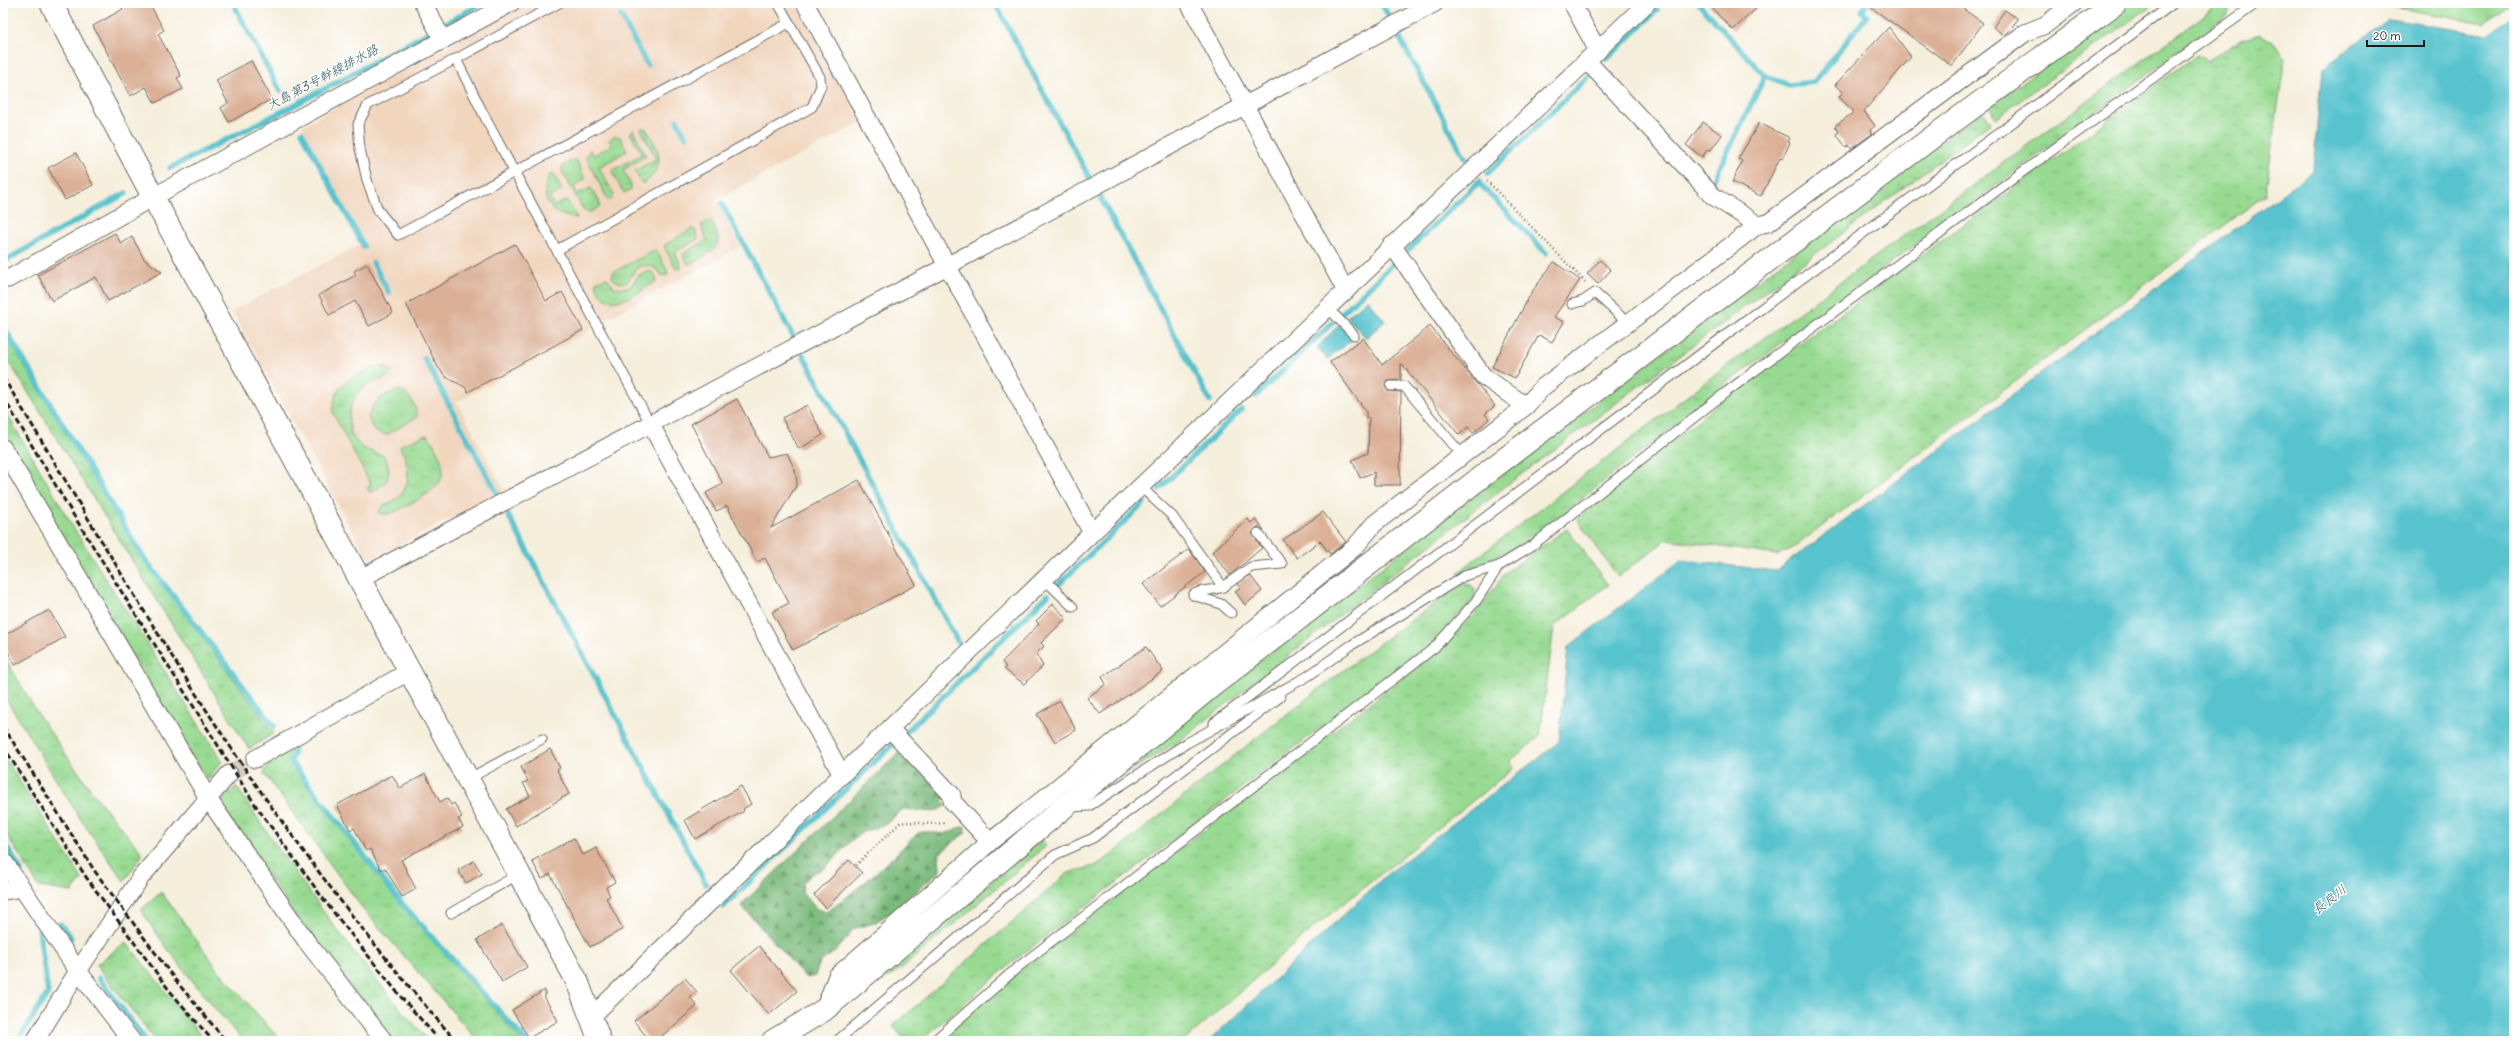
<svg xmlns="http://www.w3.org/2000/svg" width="2517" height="1044" font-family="Delius,'Klee One',sans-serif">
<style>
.built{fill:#f1d5bd}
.grass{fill:url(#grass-tufts);stroke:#5a7b57}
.forest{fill:url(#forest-firs);stroke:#4b6b4c}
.water{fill:#56c3ce;stroke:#397075}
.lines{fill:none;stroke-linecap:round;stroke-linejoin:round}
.stream{stroke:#56c3ce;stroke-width:5.5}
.building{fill:#dbb096}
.minor-tunnel{stroke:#d4cebe;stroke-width:17;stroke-dasharray:17 8;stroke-linecap:butt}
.service-casing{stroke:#68665f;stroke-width:11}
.minor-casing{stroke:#68665f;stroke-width:19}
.tertiary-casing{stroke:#68665f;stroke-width:24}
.path{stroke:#68665f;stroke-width:2.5;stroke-dasharray:1 3;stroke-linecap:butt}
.service{stroke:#fff;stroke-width:9}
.minor{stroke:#fff;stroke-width:17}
.tertiary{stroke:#fff;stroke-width:22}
.rail{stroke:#1c1c1c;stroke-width:3;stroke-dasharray:6 3;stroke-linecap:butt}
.labels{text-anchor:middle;stroke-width:3;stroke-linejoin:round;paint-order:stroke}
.water-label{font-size:13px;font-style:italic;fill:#335f63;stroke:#fff}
</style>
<defs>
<pattern id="grass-tufts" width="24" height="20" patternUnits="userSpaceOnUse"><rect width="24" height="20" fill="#98da92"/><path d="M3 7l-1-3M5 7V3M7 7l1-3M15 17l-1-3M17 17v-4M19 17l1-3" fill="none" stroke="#82ba7d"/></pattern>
<pattern id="forest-firs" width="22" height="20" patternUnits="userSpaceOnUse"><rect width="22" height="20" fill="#7aba7c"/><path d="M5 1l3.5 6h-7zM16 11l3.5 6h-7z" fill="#639665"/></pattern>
</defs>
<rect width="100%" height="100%" fill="#fff"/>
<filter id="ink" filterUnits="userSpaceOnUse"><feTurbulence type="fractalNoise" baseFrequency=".025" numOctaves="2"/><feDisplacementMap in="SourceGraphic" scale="8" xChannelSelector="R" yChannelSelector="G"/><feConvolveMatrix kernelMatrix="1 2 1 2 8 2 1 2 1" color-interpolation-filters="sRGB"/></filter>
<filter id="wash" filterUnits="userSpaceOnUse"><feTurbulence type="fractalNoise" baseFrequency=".012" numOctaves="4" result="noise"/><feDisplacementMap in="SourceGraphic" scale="16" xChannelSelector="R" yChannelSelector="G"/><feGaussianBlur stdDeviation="0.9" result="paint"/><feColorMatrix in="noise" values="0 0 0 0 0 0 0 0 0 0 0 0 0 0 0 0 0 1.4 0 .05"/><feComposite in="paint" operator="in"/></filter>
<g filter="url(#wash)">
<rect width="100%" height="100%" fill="#f5eedb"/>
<polygon class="built" points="528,3 796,3 862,122 716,200 740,247 588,329 589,332 457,402 506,494 489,498 369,561 232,311 365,242 302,126"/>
<g class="grass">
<polygon points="2131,3 2155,3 1996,118 1989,107"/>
<polygon points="2221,3 2231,4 2228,15 1727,383 1533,538 1460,574 1457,573 1725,367"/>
<polygon points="2374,3 2512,3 2483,24"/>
<polygon points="2260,34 2273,42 2285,58 2265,195 1794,547 1777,555 1667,539 1618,577 1577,519 1724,399 2197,55 2207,61 2241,40"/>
<polygon points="1983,111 1991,122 1507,485 1179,741 1101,789 1173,729 1501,475"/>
<path d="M643,128L646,129C660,151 667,163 645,183H641L635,171L656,159L641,129Z"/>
<polygon points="633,130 646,156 623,170 631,185 631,190 624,193 613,174 613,170 642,154 630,133"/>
<polygon points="615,136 620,137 627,151 599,167 614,195 611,200 608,200 586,157 590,150 594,155 612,145 609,140"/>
<polygon points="573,160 577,161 585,179 574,187 578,194 591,188 599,201 600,206 591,212 584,211 562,171 562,167"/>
<path d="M550,174L554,175L562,190L550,197L554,206L567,200L577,218C550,216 538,200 550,174Z"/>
<path d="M707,221H711C722,240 721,247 702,257C698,260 693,264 688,264L683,256L684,253L707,240L701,225Z"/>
<polygon points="691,229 695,230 698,239 675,252 682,268 676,269 664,246"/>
<path d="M656,250L668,272V275L662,276C656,266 648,264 637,267L627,282L620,283L612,278L613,272Z"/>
<path d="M649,271L654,273L657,281C643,289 617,311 602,296C599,292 596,287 596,282L607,278L615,288L630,287L639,275Z"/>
<polygon points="3,331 143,558 274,733 249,749 3,352"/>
<path d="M375,367H385L393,371C386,381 371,381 362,389C345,403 344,437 364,448C370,452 378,453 384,456C394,473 389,485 370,492L367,488L371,485L333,413C333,382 351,379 375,367Z"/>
<path d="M400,390C410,394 417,407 417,417L386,435L374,431L368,417C373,402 384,393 400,390Z"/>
<polygon points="3,407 76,532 222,761 207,780 3,439"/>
<path d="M426,435C432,438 434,444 436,449C454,482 433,491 408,505C398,510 390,517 379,513C380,503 394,503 400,496C412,482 409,462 400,448L401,445Z"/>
<polygon points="1567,529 1608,585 1554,626 1540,736 1510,761 1514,768 1314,927 1184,1041 939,1041 1020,971 1437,652 1475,614 1506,572"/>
<path d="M1463,584L1471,585L1475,589L1474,599L1431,644L1016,959L920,1041H906L893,1026L1068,873L1095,866L1109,857C1225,763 1340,668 1463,584Z"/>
<polygon points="3,655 41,719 93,793 143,854 124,881 79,817 3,694"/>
<polygon points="290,750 292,754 289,762 398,902 522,1041 478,1041 363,909 264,773 268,766"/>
<polygon points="3,755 82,879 72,892 39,887 3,829"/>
<path d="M236,786C295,875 357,962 429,1041H394L316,945L219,804Z"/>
<polygon points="1042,839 1046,846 903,967 883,981 878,977"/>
<path d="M161,892L220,972L281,1041H243C207,999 170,956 141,910Z"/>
<polygon points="126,942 205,1041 156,1041 96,965"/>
</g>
<path class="forest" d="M902,750L945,796L942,800L947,805L935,812L903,809L886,824L863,832L852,840L825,868L812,874L803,883L802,893L817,909L826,912C860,889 889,861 918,833C931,829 937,836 947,833C955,831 958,826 966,827V832L939,854L940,871L893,911L874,923L853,929C844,944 835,953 820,962L815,976L806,978L741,905Z"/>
<g class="water">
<polygon points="2514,15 2514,1041 1209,1041 1385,876 1559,742 1568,647 1681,560 1776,571 2313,171 2322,69 2389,19 2488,35"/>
<polygon points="1367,299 1385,321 1366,338 1347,317"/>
<polygon points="1339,325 1353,339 1327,359 1317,347"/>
</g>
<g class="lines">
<g class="stream">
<polyline points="233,3 280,91"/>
<polyline points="995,3 1090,179"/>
<polyline points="1381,3 1389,17"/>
<polyline points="1698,3 1765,76 1712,183"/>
<polyline points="621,16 647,65"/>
<polyline points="1398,35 1465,158"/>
<polyline points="1607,59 1657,10"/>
<polyline points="1765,76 1789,85 1814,82 1867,16 1862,11 1867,3"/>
<polyline points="677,120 686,137"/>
<polyline points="302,132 364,247"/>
<polyline points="170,168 289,108 483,3"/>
<polyline points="1488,173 1589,76"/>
<polyline points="1478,182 1546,253"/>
<polyline points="1099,195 1210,401"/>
<polyline points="722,204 795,340"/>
<polyline points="1408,250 1480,181"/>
<polyline points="3,262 126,193"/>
<polyline points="373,263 389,293"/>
<polyline points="1342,313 1394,263"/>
<polyline points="3,326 143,557 274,726"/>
<polyline points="803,355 959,644"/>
<polyline points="424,358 499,497"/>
<polyline points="1256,396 1332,323"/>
<polyline points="1159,489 1241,410"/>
<polyline points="508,515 706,884"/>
<polyline points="1059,584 1144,503"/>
<polyline points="905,733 1048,595"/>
<polyline points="294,751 291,762 399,900 526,1041"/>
<polyline points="3,841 21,871"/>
<polyline points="723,907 893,744"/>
<polyline points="60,924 71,938"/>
<polyline points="99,978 146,1041"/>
<polyline points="18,1041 48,993 39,931"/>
</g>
</g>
<g id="blocks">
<g class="building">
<polygon points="119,3 149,3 164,30 158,34 181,76 177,78 183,89 155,103 146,87 130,96 93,26 123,9"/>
<polygon points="1707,3 1762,3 1733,30"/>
<polygon points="1865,3 1955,3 1983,23 1952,66"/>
<polygon points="2005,10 2018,19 2005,36 1993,27"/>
<polygon points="1889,27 1911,57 1864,111 1875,126 1870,130 1872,134 1851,149 1849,145 1846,147 1836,134 1839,132 1835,126 1854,112 1839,97 1843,92 1835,85"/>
<polygon points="251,61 272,99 229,122 221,108 228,103 216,80"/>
<polygon points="1703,122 1722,135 1710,151 1708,149 1702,157 1686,145"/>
<polygon points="1759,123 1790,138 1788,142 1790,143 1782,159 1780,158 1761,196 1732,182 1742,161 1738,159"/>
<polygon points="76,153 93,185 65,200 48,168"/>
<polygon points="115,233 121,244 132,237 144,259 162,272 108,301 96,277 52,301 38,275"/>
<polygon points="515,244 546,301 562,292 583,330 468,392 465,387 446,377 438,367 406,304"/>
<polygon points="1600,260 1611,270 1598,284 1587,274"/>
<polygon points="1554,262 1580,280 1554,317 1564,322 1552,342 1539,335 1515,378 1492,367 1531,293"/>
<polygon points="367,264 393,313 369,326 355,301 329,315 319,295 356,275 354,271"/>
<polygon points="1430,326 1495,406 1485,414 1489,419 1473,433 1468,427 1459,435 1401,363 1401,380 1388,381 1385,386 1388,391 1401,392 1400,485 1374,485 1374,472 1360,478 1352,460 1368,453 1369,418 1366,418 1366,411 1330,362 1363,338 1382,365"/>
<polygon points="737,399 768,457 787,453 795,470 797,484 771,528 859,480 916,585 793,650 772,612 789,603 765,558 757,562 727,506 716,511 706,493 723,484 691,424"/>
<polygon points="807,405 823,435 799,449 782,418"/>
<polygon points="1323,512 1346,542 1330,554 1320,541 1297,558 1283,540"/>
<polygon points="1248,519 1251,523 1255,519 1264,530 1257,527 1252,533 1262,548 1230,575 1212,552"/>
<polygon points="1189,549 1205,572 1160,606 1143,584"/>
<polygon points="1250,575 1262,591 1245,605 1235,591 1240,588 1237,584"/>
<polygon points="1053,604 1066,618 1041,643 1044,646 1036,654 1043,666 1024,684 1004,669 1006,667 1002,662 1039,624 1036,621"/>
<polygon points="49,610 65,637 15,665 3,643 3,636"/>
<polygon points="1146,647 1163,671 1100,714 1087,698 1106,684 1102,677"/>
<polygon points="1060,701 1076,730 1055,742 1037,714"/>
<polygon points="550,749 560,768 557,770 569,794 516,826 506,809 530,796 523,783 528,781 521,767"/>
<polygon points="425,774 440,802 447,798 451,805 454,803 462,817 458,819 463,827 401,860 416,889 402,897 385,868 381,870 370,849 366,851 354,828 350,830 337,805 392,775 400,788"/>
<polygon points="741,786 751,804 743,809 744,811 695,839 685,820"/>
<polygon points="574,838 583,855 596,848 615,882 606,887 610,896 606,898 623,929 590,947 550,874 542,879 532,861"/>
<polygon points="849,860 862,873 826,908 814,895"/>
<polygon points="474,861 482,874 466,883 458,870"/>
<polygon points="502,925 527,967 502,982 477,940"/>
<polygon points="759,946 797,991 769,1015 731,970"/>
<polygon points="685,978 697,992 690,997 697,1006 656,1041 650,1041 634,1021"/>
<polygon points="545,990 545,998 558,1021 529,1038 512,1010"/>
</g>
</g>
</g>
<g filter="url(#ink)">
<use href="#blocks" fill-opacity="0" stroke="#68665f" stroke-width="1"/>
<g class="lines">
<polyline class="minor-tunnel" points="229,774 255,759"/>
<defs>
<g id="service">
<polyline points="559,3 456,59 489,125 651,425"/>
<polyline points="456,59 368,105 358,124 360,149 367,180 378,210 398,235 789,23"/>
<polyline points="557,250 812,107 821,86 820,77 778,3"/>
<polyline points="1572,304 1583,301 1595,293 1628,323"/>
<polyline points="1328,308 1354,335"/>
<polyline points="1391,386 1404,386 1462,455"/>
<polyline points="1141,487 1172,516 1223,587 1251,567 1282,564 1258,533"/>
<polyline points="1044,579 1073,607"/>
<path d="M1223,587C1214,591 1200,589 1193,595L1221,604L1231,613"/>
<polyline points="1214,723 1723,337 2174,3"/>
<polyline points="468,779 542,739"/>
<polyline points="1070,807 1089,806 1187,743 1308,676 1350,646 1464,576 1499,566 1533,545 1725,393 2018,175 2257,3"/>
<polyline points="451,913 519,874"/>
<polyline points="837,1041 1055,855 1093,838 1280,697"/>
<polyline points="934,1041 1018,967 1434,648 1476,601 1499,566"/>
</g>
<g id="minor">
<polyline points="423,3 443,40"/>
<polyline points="805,3 1092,533"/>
<polyline points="1189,3 1346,291"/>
<polyline points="1572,3 1598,51"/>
<polyline points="1587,61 1713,196 1758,225"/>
<polyline points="1392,245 1483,376 1526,406"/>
<polyline points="3,279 8,279 153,197 511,3"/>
<polyline points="651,425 842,775"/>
<polyline points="3,448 209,800 307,942 384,1041"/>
<polyline points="359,579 947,266 1435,3"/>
<polyline points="890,729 952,795 952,801 990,842"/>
<polyline points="255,759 408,672"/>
<polyline points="3,860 78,971 132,1041"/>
<polyline points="3,891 22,888"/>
<polyline points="824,1010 837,976 990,842 1355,547 1374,524 1526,406 1543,387 1758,225 1768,223 2025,33 2045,25 2074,3"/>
<polyline points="591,1017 1092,533 1647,3"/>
<polyline points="35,1041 78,971 141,877 229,774"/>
</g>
<g id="tertiary">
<polyline points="51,3 153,197 577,981 600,1041"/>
<polyline points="773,1041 824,1010 1063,808 1212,686 1494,467 1938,133 2116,3"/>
</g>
</defs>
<use href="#service" class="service-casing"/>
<use href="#minor" class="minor-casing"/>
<use href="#tertiary" class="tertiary-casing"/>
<g class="path">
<polyline points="1487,181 1585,282"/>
<path d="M856,865L900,823C916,820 931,827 946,822"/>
</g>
<use href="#service" class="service"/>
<use href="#minor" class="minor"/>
<use href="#tertiary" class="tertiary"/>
<g class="rail">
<path d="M3,377C89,518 171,663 266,799C325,883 388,964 456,1041"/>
<polyline points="3,397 74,516 256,806 327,904 401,997 440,1041"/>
<polyline points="3,726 94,870 176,981 226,1041"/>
<polyline points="3,746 86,877 169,990 213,1041"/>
</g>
</g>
</g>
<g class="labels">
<g class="water-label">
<text transform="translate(322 77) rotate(-28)" y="5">大島第3号幹線排水路</text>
<text transform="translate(2329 899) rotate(-38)" y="5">長良川</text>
</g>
</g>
<rect width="2517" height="1044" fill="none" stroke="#fff" stroke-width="16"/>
<path d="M2367 40v6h57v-6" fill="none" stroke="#1c1c1c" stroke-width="2"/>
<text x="2373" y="40" font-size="12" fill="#1c1c1c" stroke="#ffffff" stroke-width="3" paint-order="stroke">20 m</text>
</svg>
